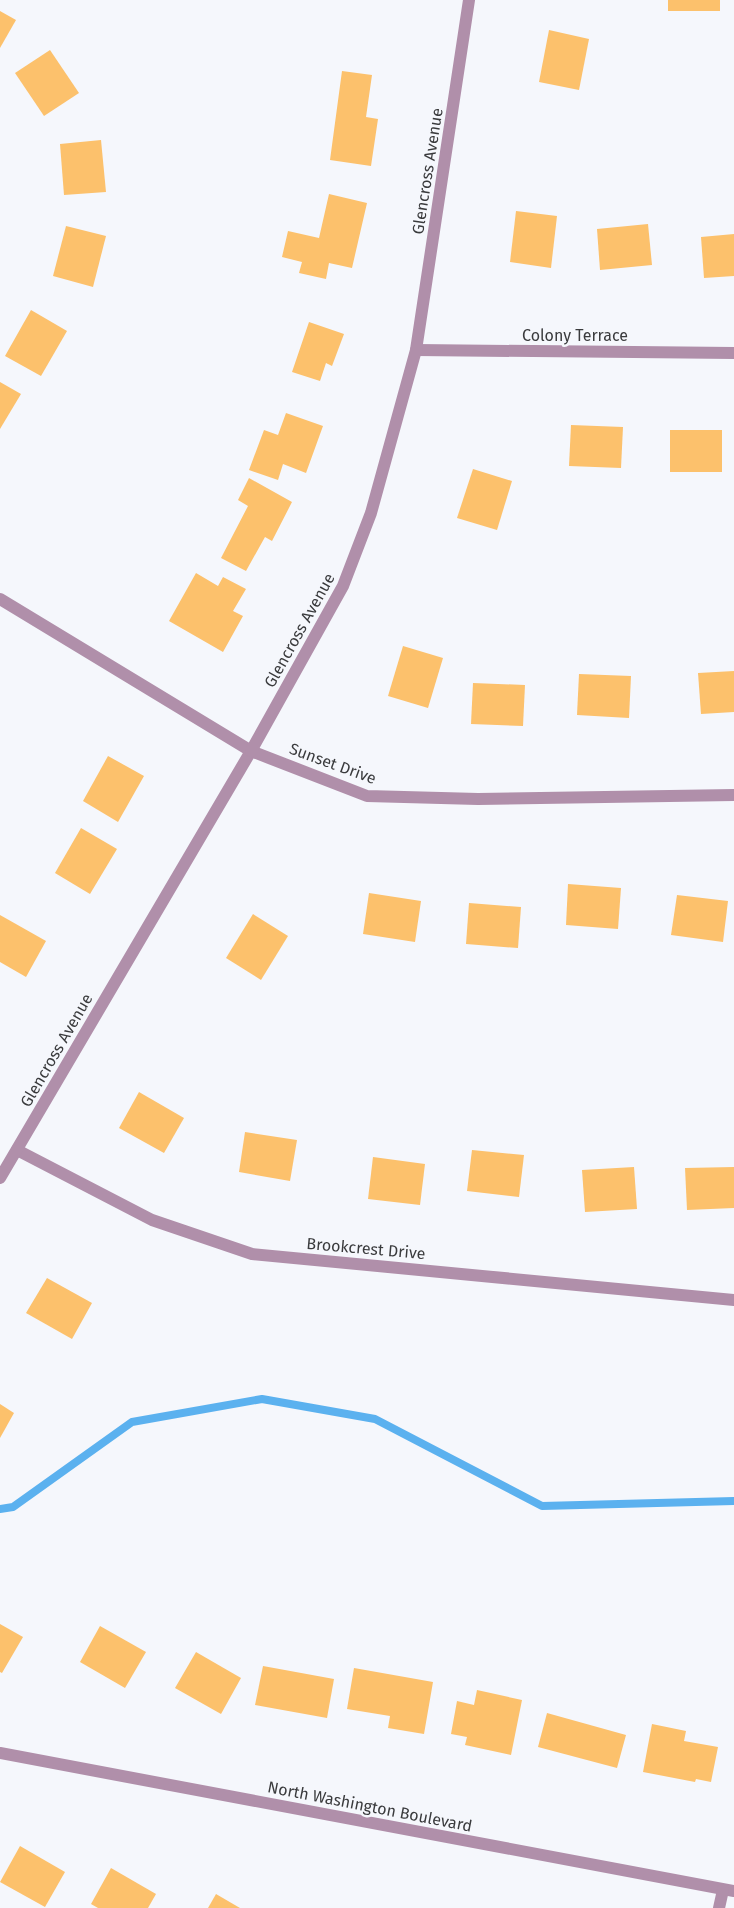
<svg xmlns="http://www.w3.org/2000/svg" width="734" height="1908" font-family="'Fira Sans',sans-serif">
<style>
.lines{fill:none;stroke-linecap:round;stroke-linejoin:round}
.stream{stroke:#5bb1ef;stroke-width:8}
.building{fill:#fcc16c}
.minor{stroke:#b08faa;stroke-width:12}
.tertiary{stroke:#b08faa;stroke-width:12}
.labels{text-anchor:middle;stroke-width:5;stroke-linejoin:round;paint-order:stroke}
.street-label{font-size:16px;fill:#3a3b3d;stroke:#f5f7fc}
</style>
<rect width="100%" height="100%" fill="#f5f7fc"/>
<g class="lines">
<polyline class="stream" points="0,1509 13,1507 132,1422 262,1399 375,1419 542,1506 734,1501"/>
</g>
<g class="building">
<rect x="668" y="0" width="52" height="11"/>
<polygon points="0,11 16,20 0,48"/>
<polygon points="549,30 589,39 579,90 539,82"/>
<polygon points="50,50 79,93 44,116 15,73"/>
<polygon points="342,71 372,75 366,117 378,119 371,166 330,160"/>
<polygon points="101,140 106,192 64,195 60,144"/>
<polygon points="329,194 367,203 352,268 329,263 326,279 299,273 302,262 282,257 288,231 319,238"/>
<polygon points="516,211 557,216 551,268 510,262"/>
<polygon points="648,224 652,265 600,270 597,229"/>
<polygon points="66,226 106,236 93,287 53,276"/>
<polygon points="734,234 734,276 704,278 701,237"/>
<polygon points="31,310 67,331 41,376 5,356"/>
<polygon points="309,322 344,334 332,366 326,363 320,381 292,372"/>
<polygon points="0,382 21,394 0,429"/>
<polygon points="286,413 323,426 306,473 283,464 278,480 249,470 264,430 278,435"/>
<polygon points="571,425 623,427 621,468 569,466"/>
<rect x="670" y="430" width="52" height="42"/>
<polygon points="473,469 512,481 497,530 457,518"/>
<polygon points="249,478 292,502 272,541 265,537 246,571 221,558 248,506 238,500"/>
<polygon points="196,573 218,586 223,577 246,589 233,611 243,616 223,652 169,621"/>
<polygon points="403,646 443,658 428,708 388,696"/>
<polygon points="734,671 734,712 701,714 698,673"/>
<polygon points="579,674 631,676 629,718 577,715"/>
<polygon points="473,683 525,685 523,726 471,724"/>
<polygon points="108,756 144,776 118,822 83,801"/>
<polygon points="81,828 117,849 90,894 55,873"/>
<polygon points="568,884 621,888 618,929 566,925"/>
<polygon points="369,893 421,901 415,942 363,934"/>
<polygon points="677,895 728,901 723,942 671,935"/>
<polygon points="469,903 521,907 518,948 466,944"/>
<polygon points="253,914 288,936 261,980 226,958"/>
<polygon points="0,915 46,941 26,977 0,962"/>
<polygon points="139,1092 184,1118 164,1153 119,1128"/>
<polygon points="245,1132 297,1140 290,1181 239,1172"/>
<polygon points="472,1150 524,1155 519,1197 467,1191"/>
<polygon points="373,1157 425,1164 420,1205 368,1199"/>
<polygon points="634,1167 637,1209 585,1212 582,1170"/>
<polygon points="734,1167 734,1208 687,1210 685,1168"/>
<polygon points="47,1278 92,1303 72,1339 26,1313"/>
<polygon points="0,1404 14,1413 0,1438"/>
<polygon points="0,1624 23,1637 2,1673 0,1672"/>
<polygon points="100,1626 146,1652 125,1688 80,1662"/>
<polygon points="196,1652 241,1678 221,1714 175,1688"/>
<polygon points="263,1666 334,1679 327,1718 255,1705"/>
<polygon points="354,1668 433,1682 424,1734 388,1728 390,1716 347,1709"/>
<polygon points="477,1690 522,1700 511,1755 465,1745 467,1737 451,1734 457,1701 474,1705"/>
<polygon points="547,1713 626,1735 617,1768 538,1747"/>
<polygon points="652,1724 686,1731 684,1741 718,1747 711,1782 696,1779 695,1782 643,1772"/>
<polygon points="20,1846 65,1872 45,1907 0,1882"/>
<polygon points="111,1868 156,1894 148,1908 98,1908 91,1904"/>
<polygon points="216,1894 240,1908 208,1908"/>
</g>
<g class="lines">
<g class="minor">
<polyline points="416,350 734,353"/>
<polyline points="17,1150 152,1220 252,1254 734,1300"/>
<polyline points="0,1178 251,751"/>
<polyline points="0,1753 734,1891"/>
<polyline points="719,1908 723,1890"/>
</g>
<g class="tertiary">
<polyline points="0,599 251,751 367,796 478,799 734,795"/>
<polyline points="251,751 343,586 371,513 416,350 469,0"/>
</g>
</g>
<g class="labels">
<g class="street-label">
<text transform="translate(427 171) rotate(-81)" y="6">Glencross Avenue</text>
<text x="575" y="341">Colony Terrace</text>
<text transform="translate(299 630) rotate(-61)" y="6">Glencross Avenue</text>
<text transform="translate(333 763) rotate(20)" y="6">Sunset Drive</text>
<text transform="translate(56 1050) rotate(-60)" y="6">Glencross Avenue</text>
<text transform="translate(366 1248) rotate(5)" y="6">Brookcrest Drive</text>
<text transform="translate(370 1806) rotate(11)" y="6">North Washington Boulevard</text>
</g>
</g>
</svg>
